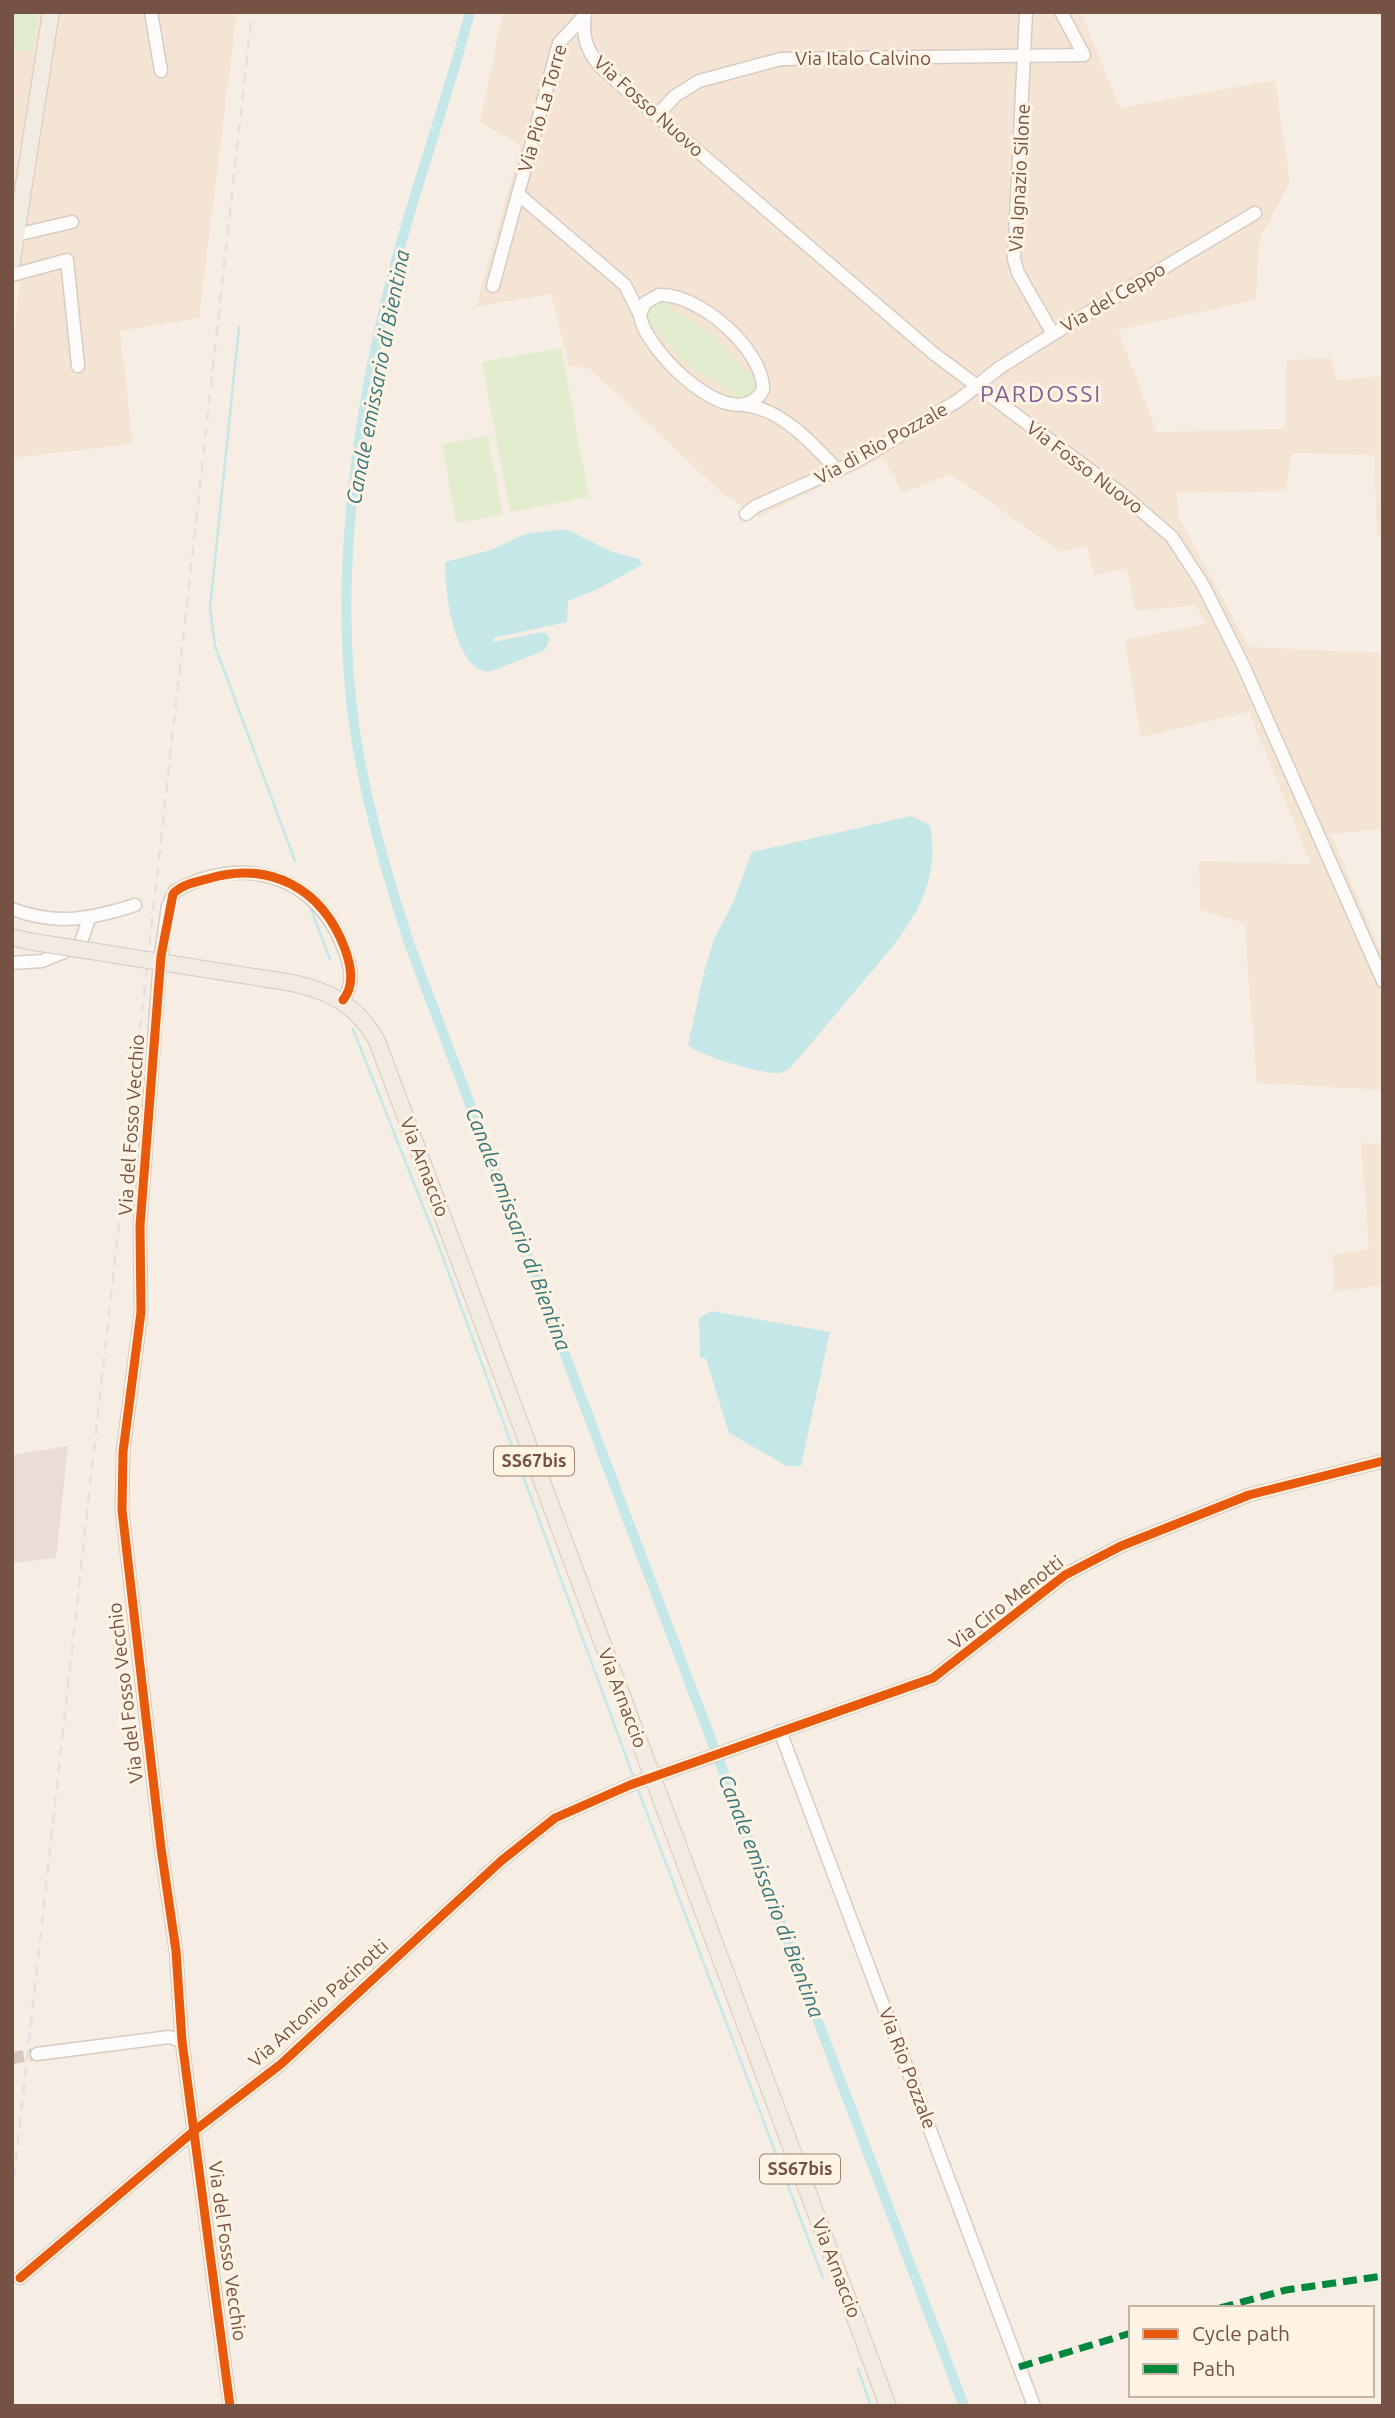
<svg xmlns="http://www.w3.org/2000/svg" width="1395" height="2418" font-family="Ubuntu,sans-serif">
<style>
.residential{fill:#f4e4d4}
.industrial{fill:#e9ddd5}
.green{fill:#e2edcd}
.water{fill:#c5e7e8}
.lines{fill:none;stroke-linecap:round;stroke-linejoin:round}
.stream{stroke:#c5e7e8;stroke-width:2.5}
.canal{stroke:#c5e7e8;stroke-width:10}
.minor-tunnel{stroke:#d6c7bc;stroke-width:12;stroke-dasharray:12 6;stroke-linecap:butt}
.minor-casing{stroke:#d7cbc2;stroke-width:15}
.major-casing{stroke:#d5c9c2;stroke-width:18}
.minor{stroke:#fefcfb;stroke-width:12}
.major{stroke:#f2ebe1;stroke-width:16}
.rail{stroke:#e3e0e3;stroke-width:2.5;stroke-dasharray:10 7;stroke-linecap:butt}
.major-bridge-casing{stroke:#d5c9c2;stroke-width:18;stroke-linecap:butt}
.major-bridge{stroke:#f2ebe1;stroke-width:16}
.quiet{stroke:#00873e;stroke-width:7;stroke-dasharray:14 7;stroke-linecap:butt}
.cycleway-casing{stroke:#fff3e4;stroke-width:13}
.cycleway{stroke:#e8590c;stroke-width:9}
.labels{text-anchor:middle;stroke-width:6;stroke-linejoin:round;paint-order:stroke}
.shield{fill:#fff3e4;stroke:#9e8273;stroke-width:2}
.shield-label{font-size:18px;font-weight:bold;fill:#755243}
.street-label{font-size:19px;fill:#755243;stroke:#fff3e4}
.water-label{font-size:21px;font-style:italic;fill:#36767d;stroke:#fff3e4}
.quarter-label{font-size:23px;letter-spacing:2px;fill:#815e99;stroke:#fff3e4}
</style>
<rect width="100%" height="100%" fill="#f6eee4"/>
<g class="residential">
<polygon points="12,12 237,12 199,318 120,331 133,444 12,458 12,354 20,280 12,283"/>
<polygon points="503,12 1081,12 1120,108 1275,80 1290,182 1260,238 1256,300 1118,330 1157,432 1285,429 1286,360 1331,358 1336,380 1383,376 1383,536 1377,536 1374,455 1292,453 1286,491 1177,493 1179,518 1249,647 1383,653 1383,829 1331,834 1383,957 1383,1090 1257,1083 1244,923 1200,910 1199,861 1311,864 1249,712 1141,737 1125,640 1205,624 1196,605 1135,611 1127,568 1094,576 1087,546 1060,552 951,474 903,493 883,457 759,517 722,493 589,368 569,366 551,294 476,307 521,145 480,123"/>
<polygon points="1361,1143 1383,1144 1383,1285 1334,1292 1332,1255 1369,1249"/>
</g>
<polygon class="industrial" points="68,1446 56,1558 12,1563 12,1455"/>
<g class="green">
<polygon points="12,12 37,12 33,50 12,51"/>
<polygon points="659,300 677,301 671,309 712,334 746,372 756,371 759,381 749,398 727,399 732,392 688,366 656,328 647,331 647,308"/>
<polygon points="561,348 589,497 510,512 482,362"/>
<polygon points="488,436 503,515 456,523 442,444"/>
</g>
<g class="water">
<path d="M566,529L612,552L639,559L642,565L596,590L568,601L567,622L493,638L494,642L541,632L547,634L550,639L544,651L488,672C453,667 445,591 445,562L491,550L525,534Z"/>
<path d="M911,816L930,825C943,894 901,937 860,985C837,1013 814,1040 790,1068C787,1069 784,1072 780,1073C765,1075 699,1056 688,1045L704,972L715,937L732,905L752,852Z"/>
<polygon points="711,1311 830,1332 801,1466 787,1466 729,1433 706,1359 700,1357 699,1318"/>
</g>
<g class="lines">
<g class="stream">
<polyline points="239,327 210,608 215,646 295,861"/>
<polyline points="311,909 330,959"/>
<polyline points="353,1029 438,1244 635,1781"/>
<polyline points="637,1787 823,2278"/>
<polyline points="858,2369 871,2406"/>
</g>
<path class="canal" d="M470,12C447,101 415,187 392,276C356,419 333,584 355,731C366,804 387,876 410,946L964,2406"/>
<polyline class="minor-tunnel" points="12,2058 37,2054"/>
<defs>
<g id="minor">
<polyline points="151,12 161,71"/>
<path d="M585,12C581,38 588,56 607,73L933,353L1122,494L1172,537L1203,585L1243,665L1383,981"/>
<polyline points="1026,12 1014,259 1018,273 1053,334"/>
<polyline points="585,15 559,43 518,194 625,285 640,315"/>
<polyline points="657,115 675,96 699,81 781,59 1084,55 1061,12"/>
<polyline points="16,235 72,222"/>
<polyline points="12,275 67,260 78,366"/>
<polyline points="493,286 518,194"/>
<path d="M659,295C699,293 764,350 763,390C735,440 644,350 640,315L645,303Z"/>
<path d="M744,405C782,409 813,444 838,471"/>
<polyline points="746,514 756,506 855,462 959,400 999,368 1053,334 1255,213"/>
<path d="M12,909C57,926 91,919 135,905"/>
<polyline points="82,939 89,919"/>
<path d="M161,956L168,906L175,891C243,853 317,875 344,949C351,966 355,984 343,1000"/>
<polyline points="12,963 42,961 64,952"/>
<polyline points="159,974 140,1226 141,1312 123,1452 122,1510 161,1848 176,1951 182,2041 230,2406"/>
<polyline points="780,1731 1034,2406"/>
<polyline points="37,2054 169,2037 182,2041"/>
<polyline points="20,2278 194,2131 281,2064 501,1861 555,1818 630,1785 933,1678 1065,1575 1121,1546 1249,1495 1383,1461"/>
</g>
<g id="major">
<polyline points="12,261 51,12"/>
<polyline points="12,937 28,941"/>
<path d="M267,979C315,985 353,997 377,1041L888,2406"/>
</g>
</defs>
<use href="#minor" class="minor-casing"/>
<use href="#major" class="major-casing"/>
<use href="#minor" class="minor"/>
<use href="#major" class="major"/>
<polyline class="rail" points="12,2195 252,12"/>
<defs>
<polyline id="major-bridge" points="28,941 267,979"/>
</defs>
<use href="#major-bridge" class="major-bridge-casing"/>
<use href="#major-bridge" class="major-bridge"/>
<g class="quiet">
<polyline points="1220,2308 1286,2290 1383,2276"/>
<polyline points="1019,2367 1131,2333"/>
</g>
<defs>
<g id="cycleway">
<polyline points="20,2278 194,2131 281,2064 501,1861 555,1818 630,1785 933,1678 1065,1575 1121,1546 1249,1495 1383,1461"/>
<path d="M230,2406L182,2041L176,1951L161,1848L122,1510L123,1452L141,1312L140,1226L161,956L173,894C181,885 195,882 207,879C270,860 322,888 345,949C351,966 355,985 343,1000"/>
</g>
</defs>
<use href="#cycleway" class="cycleway-casing"/>
<use href="#cycleway" class="cycleway"/>
</g>
<g class="labels">
<g class="shield">
<rect x="494" y="1446.5" width="80" height="29" rx="5"/>
<rect x="760" y="2154.5" width="80" height="29" rx="5"/>
</g>
<g class="shield-label">
<text x="534" y="1467">SS67bis</text>
<text x="800" y="2175">SS67bis</text>
</g>
<g class="street-label">
<text x="863" y="65">Via Italo Calvino</text>
<text transform="translate(649 106) rotate(42)" y="7">Via Fosso Nuovo</text>
<text transform="translate(542 108) rotate(-74)" y="7">Via Pio La Torre</text>
<text transform="translate(1019 178) rotate(-87)" y="7">Via Ignazio Silone</text>
<text transform="translate(1113 297) rotate(-31)" y="7">Via del Ceppo</text>
<text transform="translate(881 443) rotate(-29)" y="7">Via di Rio Pozzale</text>
<text transform="translate(1085 467) rotate(37)" y="7">Via Fosso Nuovo</text>
<text transform="translate(131 1125) rotate(-86)" y="7">Via del Fosso Vecchio</text>
<text transform="translate(425 1167) rotate(69)" y="7">Via Arnaccio</text>
<text transform="translate(1006 1602) rotate(-38)" y="7">Via Ciro Menotti</text>
<text transform="translate(125 1693) rotate(-97)" y="7">Via del Fosso Vecchio</text>
<text transform="translate(623 1698) rotate(69)" y="7">Via Arnaccio</text>
<text transform="translate(318 2003) rotate(-42)" y="7">Via Antonio Pacinotti</text>
<text transform="translate(908 2068) rotate(69)" y="7">Via Rio Pozzale</text>
<text transform="translate(228 2251) rotate(82)" y="7">Via del Fosso Vecchio</text>
<text transform="translate(837 2268) rotate(69)" y="7">Via Arnaccio</text>
</g>
<g class="water-label">
<text transform="translate(378 377) rotate(-79)" y="7">Canale emissario di Bientina</text>
<text transform="translate(518 1229) rotate(69)" y="7">Canale emissario di Bientina</text>
<text transform="translate(771 1896) rotate(69)" y="7">Canale emissario di Bientina</text>
</g>
<g class="quarter-label">
<text x="1041" y="402">PARDOSSI</text>
</g>
</g>
<rect width="1395" height="2418" fill="none" stroke="#755243" stroke-width="28"/>
<rect x="1129" y="2306" width="245" height="91" fill="#fff3e4" stroke="#c8b3a4" stroke-width="2"/>
<rect x="1143" y="2329" width="35" height="10" fill="#e8590c" stroke="#c8b3a4" stroke-width="2"/>
<text x="1192" y="2341" font-size="21" fill="#755243">Cycle path</text>
<rect x="1143" y="2364" width="35" height="10" fill="#00873e" stroke="#c8b3a4" stroke-width="2"/>
<text x="1192" y="2376" font-size="21" fill="#755243">Path</text>
</svg>
